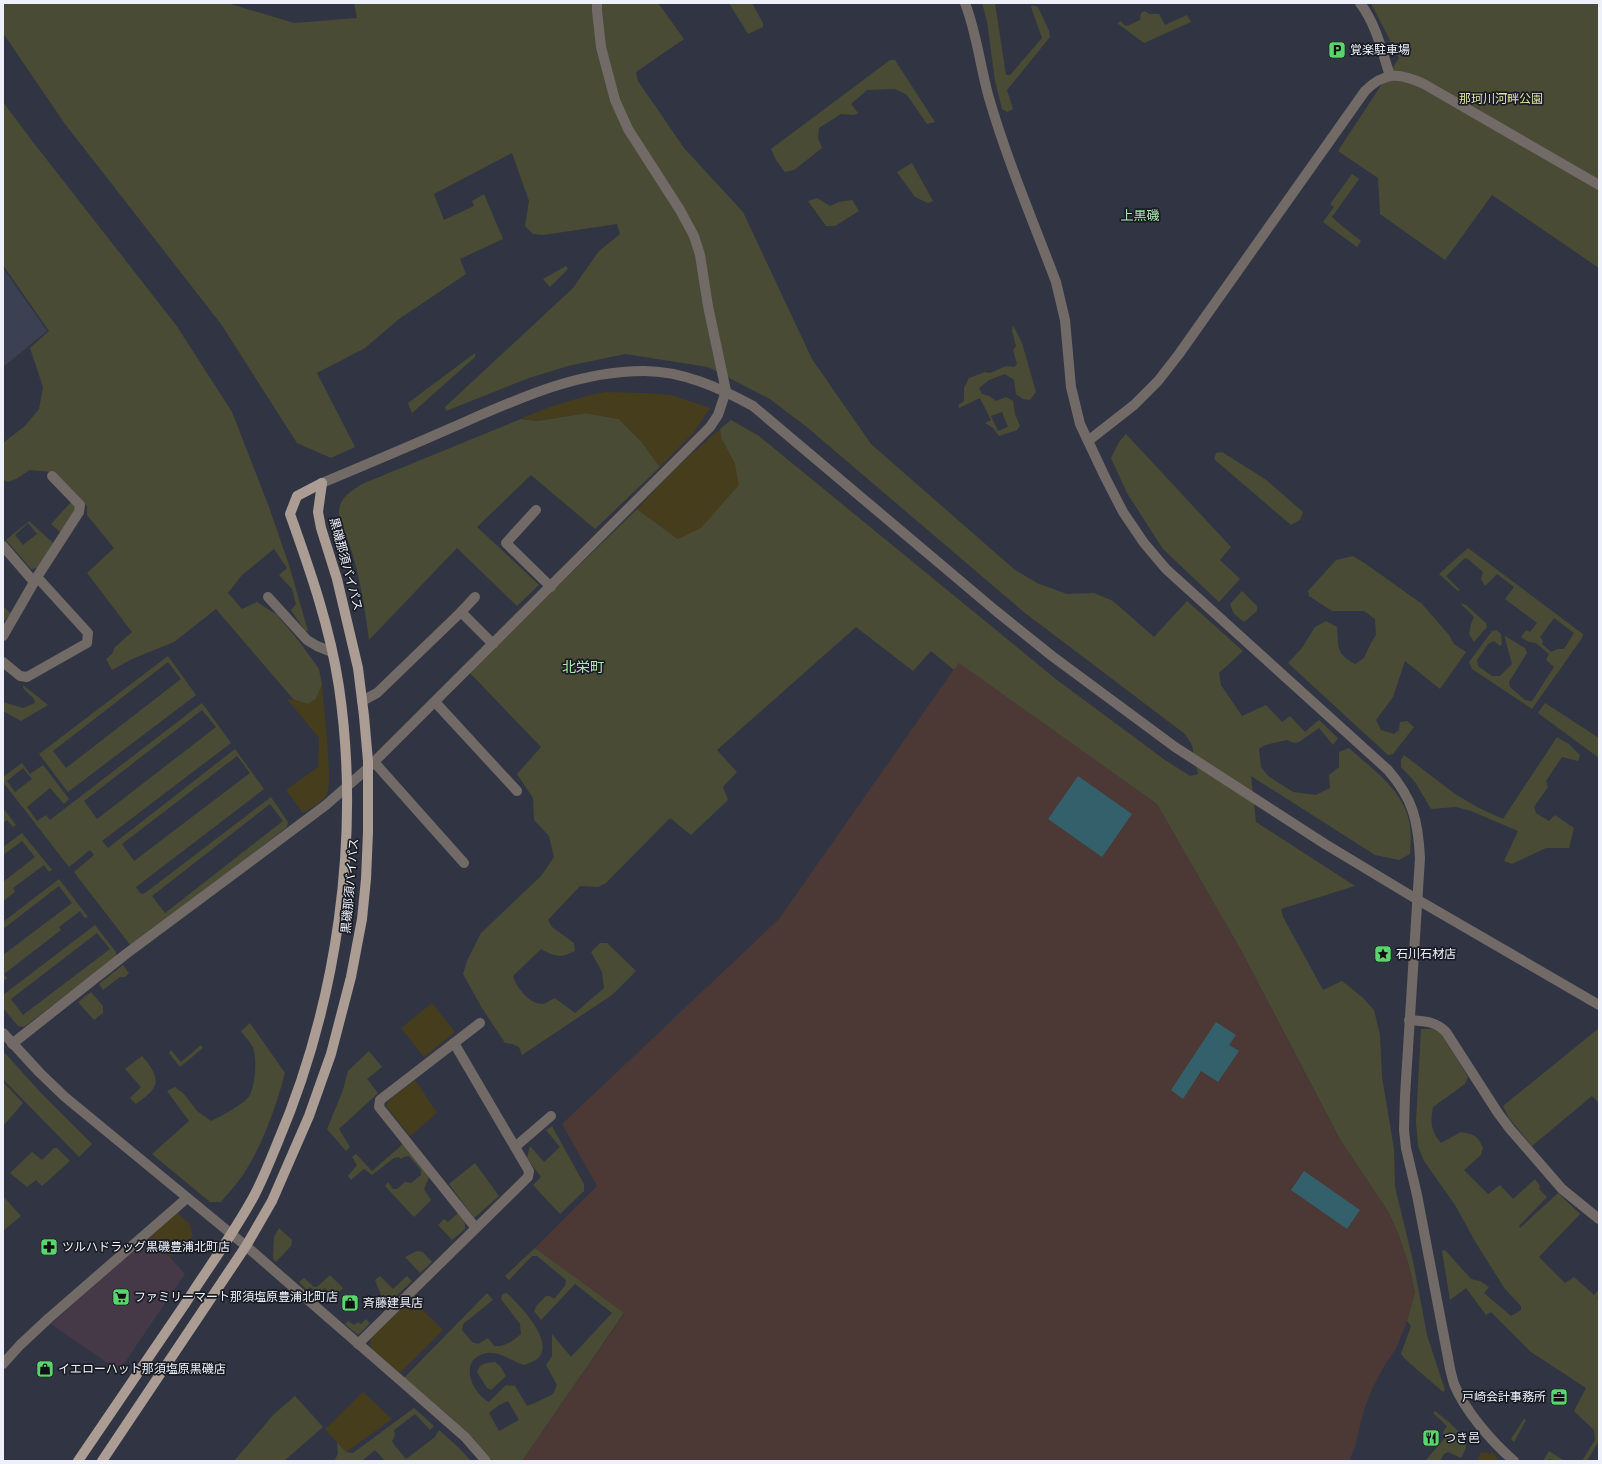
<svg xmlns="http://www.w3.org/2000/svg" width="1602" height="1464" font-family="'Sofia Sans Condensed','Noto Sans JP',sans-serif">
<style>
.commercial{fill:#453947}
.industrial{fill:#4c3834}
.built{fill:#3b4153}
.green{fill:#4a4b34;fill-rule:evenodd}
.sand{fill:#463d1d}
.water{fill:#34606b}
.lines{fill:none;stroke-linecap:round;stroke-linejoin:round}
.minor{stroke:#716a66;stroke-width:10}
.tertiary{stroke:#716a66;stroke-width:10}
.primary{stroke:#ab9c94;stroke-width:10}
.labels{text-anchor:middle;stroke-width:3.5;stroke-linejoin:round;paint-order:stroke}
.poi-label{font-size:12px;fill:#eef1fa;stroke:#1b1d24;text-anchor:start}
.park-label{font-size:12px;fill:#e0e4a5;stroke:#1b1d24}
.street-label{font-size:12px;fill:#eef1fa;stroke:#1b1d24}
.neighbourhood-label{font-size:13px;fill:#aae8af;stroke:#1b1d24}
.quarter-label{font-size:14px;fill:#aae8af;stroke:#1b1d24}
</style>
<rect width="100%" height="100%" fill="#313543"/>
<polygon class="commercial" points="150,1235 185,1274 119,1371 51,1324"/>
<polygon class="industrial" points="959,662 1157,804 1242,952 1341,1141 1389,1213 1398,1233 1409,1266 1415,1292 1407,1321 1396,1349 1386,1363 1374,1385 1364,1410 1355,1447 1349,1461 522,1461 624,1314 535,1248 597,1186 562,1124 779,919"/>
<polygon class="built" points="3,268 47,331 3,367"/>
<g class="green">
<path d="M3,3H227L294,23L357,18L354,3H658L684,39L636,72L638,81L684,148L743,212L812,359L871,444L1015,570L1037,583L1067,594L1094,593L1113,601L1154,637L1187,601L1243,651L1219,673L1221,685L1242,716L1266,705L1282,722L1290,716L1305,732L1319,720L1338,738L1333,745L1319,728L1299,742L1294,743L1287,740L1265,745L1259,749L1261,767L1268,776L1293,792L1316,795L1330,788L1329,775L1339,767V752L1349,748C1372,769 1406,792 1410,826C1411,835 1411,844 1410,854L1399,860L1375,855L1251,776L1256,822L1355,886L1281,909L1283,917L1323,990L1342,981L1362,997L1374,1010L1380,1035L1382,1077L1394,1149L1395,1187L1413,1261L1427,1335L1445,1390L1443,1392L1405,1359L1401,1354L1411,1326L1407,1321L1415,1292L1409,1266L1398,1233L1389,1213L1341,1141L1242,952L1157,804L959,663L954,670L931,651L913,671L856,627L717,750L737,772L723,787L728,800L691,835L670,818L606,883L598,887L580,886L548,920L552,927L574,943L575,951C561,958 555,957 541,949L513,976C516,987 530,1005 543,1004C547,1003 552,999 555,998L575,1013L604,988L602,972L591,952L600,943H607L636,971L612,995L522,1055L519,1047L512,1044L505,1043L482,1008L463,974L467,961L481,933L541,876L554,857L549,836L534,820L533,798L517,774L541,747L469,672L637,509L678,539L735,464L721,438L720,429L731,420L759,436L1057,680L1165,760L1190,776L1198,774L1192,745L1185,734L1025,613L808,428L770,399L708,367L625,354L568,366L529,378L446,411L445,407L573,288L599,251L620,234L617,224L543,235L533,234L525,226L529,201L512,153L434,194L444,220L474,206L472,201L484,194L503,239L460,259L466,274L399,319L365,348L317,373L355,447L331,458L297,443L221,324L65,124L3,33Z"/>
<polygon points="729,3 752,3 763,23 763,27 748,34"/>
<polygon points="982,3 995,3 1006,75 1010,75 1042,38 1031,7 1032,5 1038,7 1049,31 1050,37 1007,90 1013,109 1007,112 1002,109 995,81 987,21"/>
<polygon points="1371,3 1599,3 1599,268 1492,195 1445,260 1380,214 1378,178 1338,151 1399,58"/>
<polygon points="1145,11 1149,14 1159,14 1165,25 1187,15 1191,22 1144,43 1117,23 1121,21 1124,25 1127,26 1140,20 1141,13"/>
<polygon points="890,60 895,60 935,122 927,124 907,95 895,89 867,90 851,104 858,113 854,115 841,114 819,128 818,138 822,148 794,170 785,172 776,160 771,149"/>
<polygon points="3,102 33,142 176,325 232,412 269,507 289,565 308,631 305,631 291,610 296,604 292,589 279,575 287,568 274,549 242,575 228,593 242,609 257,602 277,615 298,640 319,669 322,685 316,699 308,704 294,700 216,609 174,642 132,659 112,670 106,659 112,654 115,647 132,632 87,573 114,548 87,515 87,506 51,472 30,470 16,479 8,482 3,480 3,443 25,426 39,409 43,387 30,348 49,331 3,265"/>
<polygon points="912,163 933,201 928,203 915,197 897,172"/>
<polygon points="1352,174 1359,179 1332,217 1342,226 1361,241 1357,247 1323,222 1334,207 1330,204"/>
<polygon points="817,198 830,206 839,202 852,200 859,211 835,226 826,226 808,201"/>
<polygon points="566,266 568,269 550,287 543,279"/>
<path d="M1013,325L1022,343L1036,392L1030,400L1023,399L1016,394L1014,380L1005,374L989,380L979,388L982,394L989,396L996,401L1006,397L1013,401L1015,414L1020,426L1017,430L999,436L993,428L985,423L991,420L980,398L959,408L958,405L964,401V388L969,378L985,372L990,373L1006,366L1014,367L1017,364L1013,350L1016,346L1012,331ZM1002,412L1008,427L998,431L991,416Z"/>
<polygon points="475,353 475,357 412,413 408,403"/>
<path d="M586,413L619,419L641,441L660,467L595,529L531,475L477,527L539,585L517,606L457,548L369,640C365,609 360,576 350,546C346,534 338,525 339,511C340,497 352,491 362,484L521,419L537,421Z"/>
<polygon points="1126,434 1231,547 1220,560 1240,579 1219,602 1163,549 1127,493 1111,458 1119,442"/>
<polygon points="1222,452 1265,479 1303,512 1300,520 1291,525 1214,459 1216,453"/>
<polygon points="72,501 77,507 61,533 51,524"/>
<path d="M29,521L53,543L38,568L31,569L6,540ZM28,523L37,534L23,545L15,535Z"/>
<path d="M1468,548L1583,634L1582,638L1532,709L1472,669L1469,662L1492,631L1496,630L1501,634L1502,644L1500,646L1494,641L1488,644L1477,660L1478,666L1492,676H1500L1512,664L1506,642L1505,636L1525,648L1527,653L1509,682L1510,687L1525,700L1532,701L1554,667L1546,660L1549,654L1536,643L1529,642L1521,637L1526,630L1530,632L1537,623L1505,599L1514,587L1497,574L1485,586L1481,579L1483,572L1468,559L1465,558L1446,576L1460,590L1458,591L1439,574ZM1554,618L1574,633L1564,649H1558L1551,652L1542,644L1543,641L1540,637Z"/>
<path d="M1353,556L1366,564L1422,604L1449,635L1454,644L1466,652L1440,689L1405,661L1393,697L1376,720L1381,730L1394,734L1399,730L1400,722L1407,721L1414,727L1393,754L1388,755L1288,663L1302,648L1315,627L1326,621L1337,627C1339,648 1335,653 1355,664L1364,658L1371,643L1376,635L1375,619L1364,611H1332L1309,596L1308,591L1336,560Z"/>
<polygon points="1242,591 1257,606 1257,611 1244,622 1234,614 1230,604"/>
<polygon points="1460,603 1466,605 1486,623 1487,627 1474,642 1469,634 1471,624 1474,617"/>
<polygon points="3,606 11,614 3,622"/>
<path d="M168,656L196,695L68,792L39,754ZM168,662L181,679L66,768L53,751Z"/>
<polygon points="23,685 48,705 21,721 3,711 3,702 23,708 35,703 34,699 23,688"/>
<path d="M202,703L231,743L102,841L108,848L235,749L264,789L136,887L141,894L145,893L271,797L288,822L287,827L131,946L74,872L94,855L90,850L69,867L3,782V777L22,763L30,774L43,765L69,799L64,804L50,788L27,807L37,821L46,815L50,820ZM202,710L216,727L97,819L84,801ZM237,756L250,773L134,861L122,844ZM23,768L32,779L15,792L7,781ZM270,804L283,821L165,913L152,896Z"/>
<polygon points="1545,703 1599,738 1599,758 1538,713"/>
<polygon points="1557,737 1569,744 1580,755 1578,761 1562,757 1546,781 1548,787 1534,807 1536,813 1549,821 1555,815 1574,828 1569,848 1546,848 1512,864 1504,861 1518,831 1471,811 1456,807 1431,809 1415,782 1401,767 1401,760 1404,755 1455,794 1477,807 1503,819"/>
<polygon points="3,808 16,825 13,827 7,820 3,823"/>
<polygon points="22,833 52,870 49,872 44,865 13,888 15,892 3,901 3,882 35,857 22,841 3,855 3,847"/>
<polygon points="59,879 88,917 85,918 80,911 59,927 61,930 4,974 7,978 3,982 3,955 72,903 59,886 3,929 3,922"/>
<path d="M95,925L116,952V957L24,1027L18,1026L3,1008V995ZM97,933L110,949L23,1015L11,999Z"/>
<polygon points="123,965 129,973 125,977 120,977 103,990 99,984"/>
<polygon points="91,992 103,1006 103,1013 94,1020 78,1002"/>
<path d="M250,1023L285,1073C276,1106 264,1141 246,1170C239,1182 229,1192 221,1202H210L152,1154L189,1121L167,1091L175,1087L184,1094L197,1111L211,1121C220,1117 246,1103 250,1095C255,1085 258,1056 252,1046C250,1041 244,1036 241,1031Z"/>
<polygon points="1599,1028 1599,1103 1592,1096 1532,1146 1509,1118 1503,1106"/>
<path d="M1421,1029H1434L1441,1033L1468,1077L1465,1084L1433,1107C1430,1122 1431,1132 1441,1143L1461,1132C1474,1134 1478,1136 1483,1148L1481,1155L1464,1170L1488,1194L1500,1185L1513,1199L1535,1179L1540,1186L1539,1189L1547,1197L1519,1226L1520,1228L1558,1193L1580,1214L1539,1257L1565,1283L1574,1277L1594,1295L1599,1289V1296L1597,1298L1599,1301V1441L1587,1461H1582L1595,1440L1594,1430L1574,1411L1586,1388L1531,1352L1491,1312L1486,1315L1466,1288L1450,1300L1442,1251L1445,1250L1471,1279L1480,1281L1489,1287L1484,1293L1511,1316L1521,1310V1306L1505,1289L1476,1243L1455,1205L1424,1161L1418,1146L1416,1122Z"/>
<polygon points="201,1045 203,1048 180,1067 169,1053 171,1050 181,1062"/>
<polygon points="3,1051 41,1093 92,1144 79,1157 3,1079"/>
<polygon points="369,1051 382,1067 367,1079 378,1093 339,1129 350,1147 346,1151 327,1129 343,1090 348,1071"/>
<path d="M142,1056C149,1064 161,1078 153,1089C149,1095 141,1100 136,1104L130,1098L141,1087L125,1069Z"/>
<polygon points="3,1082 23,1103 3,1126"/>
<polygon points="552,1126 584,1184 584,1191 560,1214 533,1185 541,1177 527,1158 530,1146 544,1162 560,1147 546,1130"/>
<polygon points="403,1144 429,1177 424,1189 431,1200 414,1217 385,1186 388,1182 393,1189 397,1189 405,1182 411,1183 421,1175 421,1170 409,1156 404,1157 401,1159 399,1157 394,1158 372,1175 364,1169 351,1180 348,1176 357,1165 352,1157 356,1154 372,1171"/>
<polygon points="54,1148 57,1148 70,1161 42,1186 36,1180 27,1187 10,1173 32,1152 42,1160"/>
<polygon points="475,1163 499,1196 474,1218 449,1184"/>
<polygon points="3,1196 21,1216 3,1231"/>
<polygon points="458,1213 465,1223 465,1229 452,1240 438,1225 444,1219 448,1222"/>
<polygon points="279,1228 292,1240 291,1246 276,1262 273,1258 274,1237"/>
<path d="M535,1248L624,1313L522,1461H493L477,1444L403,1379L487,1293L493,1300L463,1324L462,1330L472,1342L478,1344L488,1338L494,1346C506,1347 512,1341 521,1334L520,1324L501,1299L502,1294L507,1293C519,1305 558,1343 536,1360C533,1362 528,1363 524,1365C512,1361 496,1349 483,1354C458,1362 473,1394 489,1402L506,1385L515,1386L527,1406L535,1403L553,1394L557,1385L546,1365L552,1356V1334L571,1357L612,1313L575,1284L541,1320L534,1311L537,1305L546,1296H550L554,1299L565,1286L566,1280L537,1256H532L509,1280L505,1276ZM508,1401L519,1420L499,1431L489,1413L499,1405Z"/>
<polygon points="417,1251 423,1252 432,1262 420,1273 405,1257"/>
<polygon points="330,1275 343,1288 334,1297 325,1288 323,1289 318,1294 310,1287 307,1290 299,1282 304,1278 314,1287 317,1287"/>
<polygon points="380,1276 393,1289 407,1276 412,1281 388,1304 383,1300 375,1280"/>
<polygon points="366,1319 370,1323 358,1335 345,1324 348,1321 354,1325 358,1322 361,1324"/>
<polygon points="495,1362 500,1366 506,1376 491,1390 487,1388 477,1372 480,1366 486,1363"/>
<polygon points="295,1396 323,1427 284,1461 234,1461 274,1414"/>
<polygon points="414,1408 434,1426 430,1430 415,1414 394,1430 395,1435 392,1441 395,1446 406,1459 435,1437 439,1430 460,1449 471,1461 385,1461 375,1450 362,1461 334,1461 338,1454 337,1442 346,1452 353,1453"/>
<path d="M1435,1411C1444,1418 1467,1435 1466,1447C1466,1450 1462,1455 1461,1458L1448,1452L1444,1454L1440,1461H1425L1444,1439L1443,1432L1447,1426L1433,1413Z"/>
<polygon points="1524,1419 1526,1420 1514,1442 1511,1439"/>
<polygon points="1549,1451 1563,1460 1555,1461 1550,1459 1546,1461 1543,1461"/>
</g>
<g class="sand">
<path d="M605,392L646,393L671,395L710,408L694,432L660,467L641,441L619,419L586,413L537,421L521,419C548,406 576,398 605,392Z"/>
<polygon points="720,429 721,438 735,464 739,485 701,528 678,539 637,509 676,468"/>
<path d="M322,685C323,703 334,785 326,796C321,803 310,808 303,813L286,790L318,767L319,738L287,699L294,700L308,704L316,699Z"/>
<polygon points="432,1003 455,1032 424,1057 401,1028"/>
<polygon points="415,1080 437,1113 410,1136 386,1106 388,1101"/>
<polygon points="177,1213 189,1223 193,1236 170,1257 150,1235"/>
<polygon points="411,1299 443,1330 400,1373 370,1347 371,1338"/>
<polygon points="363,1392 392,1419 346,1452 325,1429"/>
<polygon points="1492,1451 1499,1461 1480,1461 1478,1459 1481,1452 1490,1454"/>
</g>
<g class="water">
<polygon points="1078,776 1132,814 1102,857 1048,819"/>
<polygon points="1216,1022 1236,1035 1229,1045 1239,1051 1218,1082 1201,1071 1183,1099 1171,1090"/>
<polygon points="1304,1171 1360,1210 1347,1229 1291,1190"/>
</g>
<g class="lines">
<g class="minor">
<path d="M1360,3C1376,24 1382,51 1390,76"/>
<polyline points="536,510 506,543 551,587"/>
<polyline points="3,546 34,582"/>
<polyline points="268,597 307,640 317,646 332,652"/>
<polyline points="461,612 475,597"/>
<polyline points="3,636 37,577 79,512 80,505 52,476"/>
<polyline points="3,662 20,676 27,677 87,643 88,633 37,577"/>
<polyline points="362,701 377,693 461,612 493,644"/>
<polyline points="435,702 517,791"/>
<polyline points="374,762 464,863"/>
<path d="M1409,1020C1424,1021 1435,1021 1446,1032L1498,1113L1510,1129L1562,1189L1599,1219"/>
<polyline points="12,1044 126,954 326,805 368,768 710,427 718,415 726,391 708,306 700,255 694,236 680,210 628,129 615,100 601,47 597,11 597,3"/>
<polyline points="515,1147 551,1116"/>
<polyline points="475,1227 379,1107 380,1100 480,1023"/>
<polyline points="358,1344 528,1177 529,1171 454,1043"/>
<polyline points="3,1364 20,1345 49,1318 187,1198"/>
</g>
<g class="tertiary">
<path d="M965,3C977,34 980,66 989,98C1007,160 1033,221 1056,282L1065,320L1071,387L1080,424L1105,477L1123,512L1144,543L1166,569L1388,770C1413,799 1418,820 1420,858L1405,1096L1404,1130L1406,1148L1417,1195L1449,1363C1450,1370 1452,1377 1454,1384C1465,1411 1492,1442 1514,1461"/>
<path d="M1088,441L1134,405L1158,381L1179,354L1365,91C1385,71 1400,73 1424,84L1599,185"/>
<path d="M322,483C365,465 408,447 451,428C513,401 575,371 644,371C683,371 720,388 753,406L996,611L1052,656L1175,747L1325,844L1418,900L1599,1005"/>
<polyline points="3,1033 40,1073 65,1097 246,1246 400,1380 465,1437 486,1461"/>
</g>
<g class="primary">
<path d="M78,1461C114,1409 149,1356 185,1304C208,1268 234,1233 254,1196C263,1179 270,1161 277,1144C337,1004 361,838 339,687C330,627 310,570 290,514L297,496L322,483"/>
<polyline points="102,1461 246,1246 272,1201 309,1116 331,1054 351,977 362,919 366,879 368,832 368,761 364,716 358,668 337,579 321,528 318,512 322,483"/>
</g>
</g>
<defs>
<symbol id="parking-square" viewBox="-11 -11 22 22"><rect x="-9" y="-9" width="18" height="18" rx="4" fill="#5ad56e" stroke="#1b1d24"/><path d="M-3.5-5.5H1a3.5 3.5 0 0 1 0 7H-1V5.5H-3.5ZM-1-3.4V-.6H.8a1.4 1.4 0 0 0 0-2.8Z" fill="#111"/></symbol>
<symbol id="sight-square" viewBox="-11 -11 22 22"><rect x="-9" y="-9" width="18" height="18" rx="4" fill="#5ad56e" stroke="#1b1d24"/><path d="M0-6L1.8-2.2L6-1.7L2.9 1.2L3.7 5.4L0 3.3L-3.7 5.4L-2.9 1.2L-6-1.7L-1.8-2.2Z" fill="#111"/></symbol>
<symbol id="pharmacy-square" viewBox="-11 -11 22 22"><rect x="-9" y="-9" width="18" height="18" rx="4" fill="#5ad56e" stroke="#1b1d24"/><path d="M-2-6h4v4h4v4h-4v4h-4v-4h-4v-4h4Z" fill="#111"/></symbol>
<symbol id="supermarket-square" viewBox="-11 -11 22 22"><rect x="-9" y="-9" width="18" height="18" rx="4" fill="#5ad56e" stroke="#1b1d24"/><path d="M-6-5.5h2.5l.6 2H6L4.5 2H-2.5L-4.4-4H-6ZM-1.5 3.2a1.3 1.3 0 1 0 .1 0ZM3 3.2a1.3 1.3 0 1 0 .1 0Z" fill="#111"/></symbol>
<symbol id="shop-square" viewBox="-11 -11 22 22"><rect x="-9" y="-9" width="18" height="18" rx="4" fill="#5ad56e" stroke="#1b1d24"/><path d="M-5-2.5h2.3a2.7 3.5 0 0 1 5.4 0H5L5.5 6h-11ZM-1.5-2.5h3a1.5 2.3 0 0 0-3 0Z" fill="#111"/></symbol>
<symbol id="office-square" viewBox="-11 -11 22 22"><rect x="-9" y="-9" width="18" height="18" rx="4" fill="#5ad56e" stroke="#1b1d24"/><path d="M-6-3h4V-5.5h4V-3h4V5H-6ZM-1-4.5V-3h2v-1.5ZM-6 0V1H6V0Z" fill="#111"/></symbol>
<symbol id="restaurant-square" viewBox="-11 -11 22 22"><rect x="-9" y="-9" width="18" height="18" rx="4" fill="#5ad56e" stroke="#1b1d24"/><path d="M-5-6h1v4h1v-4h1v4h1v-4h1v5L-1.5 .5V6h-2V.5L-5-1ZM5-6V6H3V1.5H1.5Q1.5-4 5-6Z" fill="#111"/></symbol>
</defs>
<g fill-rule="evenodd">
<use href="#parking-square" x="1327" y="40" width="20" height="20"/>
<use href="#sight-square" x="1373" y="944" width="20" height="20"/>
<use href="#pharmacy-square" x="39" y="1237" width="20" height="20"/>
<use href="#supermarket-square" x="111" y="1287" width="20" height="20"/>
<use href="#shop-square" x="340" y="1293" width="20" height="20"/>
<use href="#shop-square" x="35" y="1359" width="20" height="20"/>
<use href="#office-square" x="1549" y="1387" width="20" height="20"/>
<use href="#restaurant-square" x="1421" y="1428" width="20" height="20"/>
</g>
<g class="labels">
<g class="poi-label">
<text x="1350" y="54">覚楽駐車場</text>
<text x="1396" y="958">石川石材店</text>
<text x="62" y="1251">ツルハドラッグ黒磯豊浦北町店</text>
<text x="134" y="1301">ファミリーマート那須塩原豊浦北町店</text>
<text x="363" y="1307">斉藤建具店</text>
<text x="58" y="1373">イエローハット那須塩原黒磯店</text>
<text x="1546" y="1401" text-anchor="end">戸崎会計事務所</text>
<text x="1444" y="1442">つき邑</text>
</g>
<g class="park-label">
<text x="1501" y="103">那珂川河畔公園</text>
</g>
<g class="street-label">
<text transform="translate(346 564) rotate(75)" y="4">黒磯那須バイパス</text>
<text transform="translate(350 886) rotate(-85)" y="4">黒磯那須バイパス</text>
</g>
<g class="neighbourhood-label">
<text x="1140" y="220">上黒磯</text>
</g>
<g class="quarter-label">
<text x="583" y="672">北栄町</text>
</g>
</g>
<rect width="1602" height="1464" fill="none" stroke="#eef1fa" stroke-width="8"/>
</svg>
